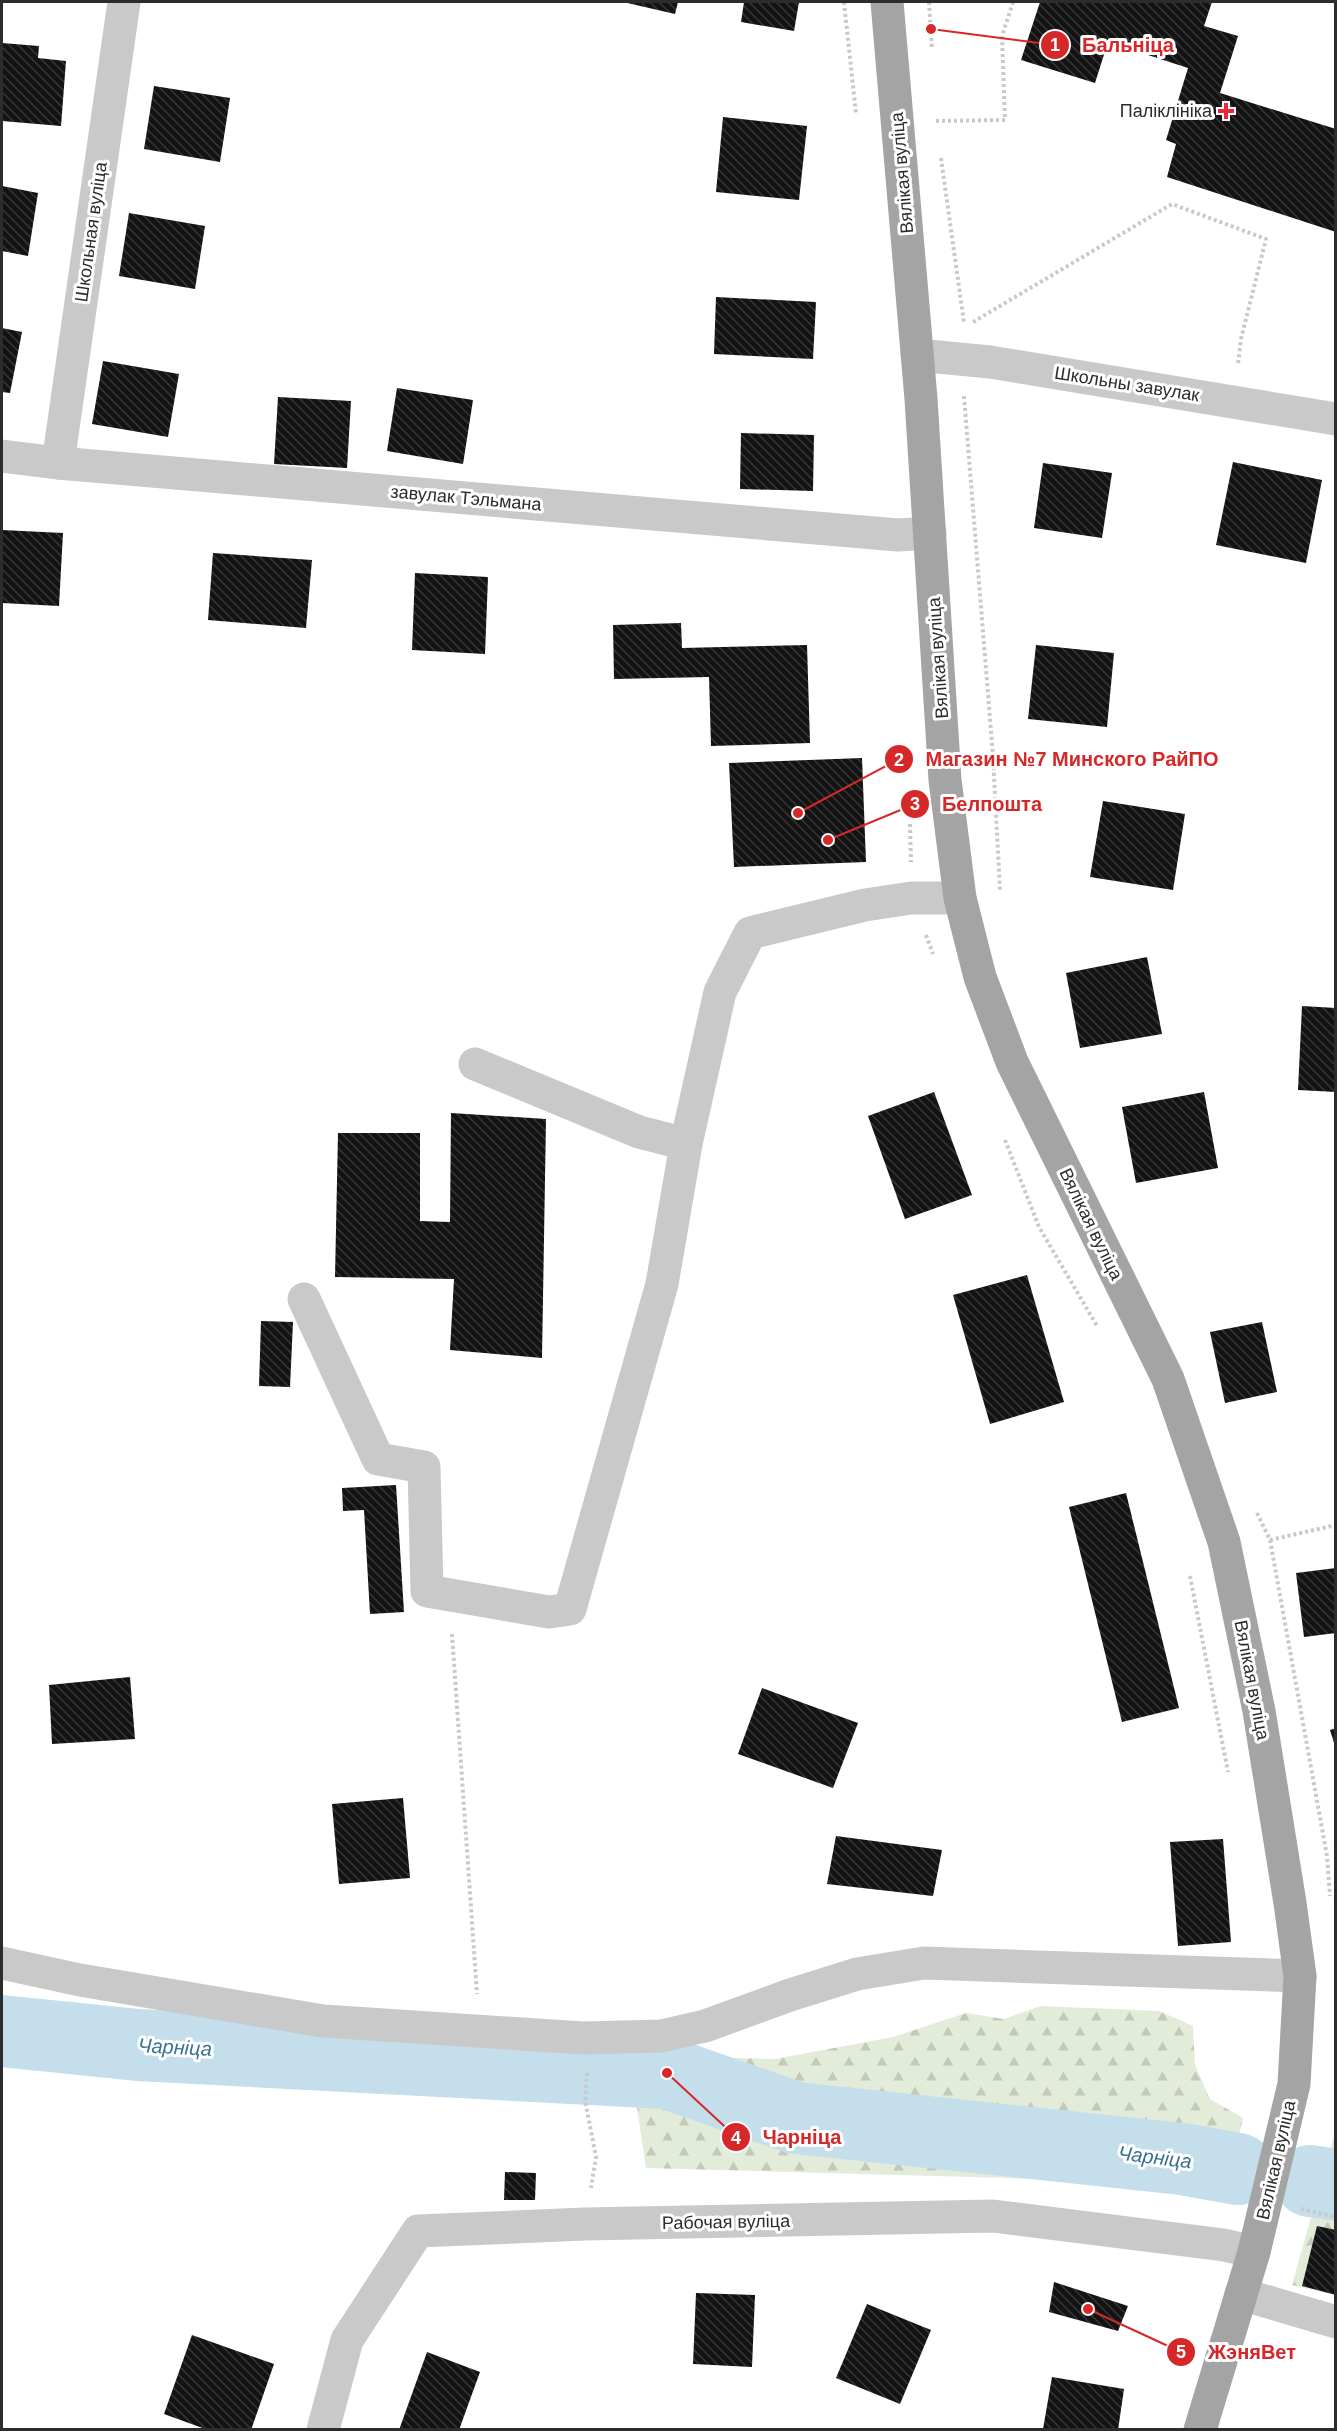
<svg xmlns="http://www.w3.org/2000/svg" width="1337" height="2431" font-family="Arial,sans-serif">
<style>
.forest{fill:url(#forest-firs)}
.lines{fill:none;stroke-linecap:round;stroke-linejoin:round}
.river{stroke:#c4deeb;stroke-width:72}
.building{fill:url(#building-back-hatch)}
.path{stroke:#c9c9c9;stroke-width:4;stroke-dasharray:3 3;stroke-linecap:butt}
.minor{stroke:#c9c9c9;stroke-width:33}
.major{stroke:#a4a4a4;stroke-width:33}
.poi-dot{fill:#e92840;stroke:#fff;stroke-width:2}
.labels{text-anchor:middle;stroke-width:6;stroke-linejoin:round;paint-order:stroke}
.poi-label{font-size:18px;fill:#2c2c2c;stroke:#fff;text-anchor:end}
.street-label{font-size:18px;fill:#2c2c2c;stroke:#fff}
.water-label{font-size:20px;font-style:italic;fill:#397290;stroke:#fff}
.leader{fill:none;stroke:#d62828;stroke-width:2}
.callout-dot{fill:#d62828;stroke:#fff;stroke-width:2}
.mark-label{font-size:18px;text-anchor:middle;font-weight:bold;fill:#fff}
.callout-label{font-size:20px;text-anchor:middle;font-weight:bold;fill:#d62828;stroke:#fff;stroke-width:6;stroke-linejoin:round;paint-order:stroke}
</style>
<defs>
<pattern id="forest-firs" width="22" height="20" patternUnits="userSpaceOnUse" patternTransform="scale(1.5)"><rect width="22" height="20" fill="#e3ebd9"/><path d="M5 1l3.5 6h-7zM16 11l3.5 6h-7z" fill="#c3caba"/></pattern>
<pattern id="building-back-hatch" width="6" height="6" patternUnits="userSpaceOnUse" patternTransform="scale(1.5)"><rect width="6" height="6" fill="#131313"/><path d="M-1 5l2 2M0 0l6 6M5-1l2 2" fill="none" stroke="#363636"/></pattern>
</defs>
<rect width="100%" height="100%" fill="#fff"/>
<g class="forest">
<polygon points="1041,2006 1159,2011 1193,2026 1195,2065 1210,2099 1243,2118 1225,2196 1046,2179 646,2168 629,2055 775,2059 893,2037 966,2013 1004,2019"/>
<polygon points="1335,2132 1336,2132 1335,2295 1292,2285"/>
</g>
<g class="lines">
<g class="river">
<polyline points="2,2031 138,2045 667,2073 796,2118 1182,2159 1238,2169"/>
<polyline points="1310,2181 1336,2185"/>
</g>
</g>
<g class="building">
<polygon points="623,2 678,2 675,14"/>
<polygon points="744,2 799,2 794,31 741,22"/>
<polygon points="1040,2 1212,2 1204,26 1238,36 1220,93 1336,129 1336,232 1167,177 1176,144 1166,140 1188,68 1108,42 1095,83 1021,60"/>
<polygon points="2,43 39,46 38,58 66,61 61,126 2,121"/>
<polygon points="154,86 230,98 220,162 144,149"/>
<polygon points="723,117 807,126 799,200 716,192"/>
<polygon points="2,186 38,193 28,256 2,251"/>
<polygon points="129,213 205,226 195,289 119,276"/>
<polygon points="716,297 816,302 813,359 714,354"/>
<polygon points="2,328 22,332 10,393 2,392"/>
<polygon points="103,361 179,374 168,437 92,424"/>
<polygon points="397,388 473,400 463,464 387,451"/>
<polygon points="278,397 351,401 347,468 274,464"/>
<polygon points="741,433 814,435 813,491 740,489"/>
<polygon points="1233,462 1322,480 1306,563 1216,545"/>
<polygon points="1043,463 1112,473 1102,538 1034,528"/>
<polygon points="2,530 63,533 59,606 2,603"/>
<polygon points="213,553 312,560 306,628 208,620"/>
<polygon points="415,573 488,577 485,654 412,650"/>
<polygon points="681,623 682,648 807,645 810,743 711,746 709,677 614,679 613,625"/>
<polygon points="1036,645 1114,653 1107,727 1028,719"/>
<polygon points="862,758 866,862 734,867 729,763"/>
<polygon points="1103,801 1185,814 1173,890 1090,877"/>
<polygon points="1147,957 1162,1034 1080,1048 1066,973"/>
<polygon points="1302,1006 1336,1008 1336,1092 1298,1090"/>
<polygon points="934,1092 972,1195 905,1219 868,1116"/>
<polygon points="1204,1092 1218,1168 1136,1183 1122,1107"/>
<polygon points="451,1113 546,1119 542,1358 450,1350 454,1279 335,1277 338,1133 420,1133 420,1221 450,1222"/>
<polygon points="1027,1275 1064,1402 990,1424 953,1295"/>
<polygon points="261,1321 293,1322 290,1387 259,1386"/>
<polygon points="1262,1322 1277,1392 1225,1403 1210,1332"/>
<polygon points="396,1485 404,1612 370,1614 364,1510 343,1511 342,1488"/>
<polygon points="1126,1493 1179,1708 1122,1722 1069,1507"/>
<polygon points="1336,1568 1336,1633 1304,1637 1296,1573"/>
<polygon points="130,1677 135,1739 52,1744 49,1685"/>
<polygon points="762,1688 858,1723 833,1788 738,1754"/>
<polygon points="1336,1728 1336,1746 1335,1746 1330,1730"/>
<polygon points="403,1798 410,1878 339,1884 332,1804"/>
<polygon points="836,1836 942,1850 933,1896 827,1884"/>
<polygon points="1223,1839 1231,1942 1178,1946 1170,1842"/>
<polygon points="505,2172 536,2173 535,2200 504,2200"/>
<polygon points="1317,2226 1336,2230 1336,2295 1302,2286"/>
<polygon points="1054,2282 1128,2306 1118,2331 1049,2312"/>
<polygon points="696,2293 755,2295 752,2367 693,2364"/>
<polygon points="867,2304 931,2330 900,2404 836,2378"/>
<polygon points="192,2335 274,2364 251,2430 208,2430 164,2414"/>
<polygon points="427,2352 480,2372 459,2430 399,2430"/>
<polygon points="1052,2377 1124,2389 1118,2430 1043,2429"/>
</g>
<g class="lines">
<g class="path">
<polyline points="844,2 856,114"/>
<polyline points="929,2 932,49"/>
<polyline points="936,121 1005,120 1002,36 1013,2"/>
<polyline points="941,158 964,323"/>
<polyline points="973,322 1172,204 1266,239 1241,339 1238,364"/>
<polyline points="964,396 993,756 1000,891"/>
<polyline points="910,824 911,862"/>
<polyline points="926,935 933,954"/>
<polyline points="1005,1140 1039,1227 1097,1326"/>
<polyline points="1257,1513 1270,1540 1327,1856 1330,1896"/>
<polyline points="1270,1540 1336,1525"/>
<polyline points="1190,1576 1228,1772"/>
<polyline points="452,1634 477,1994"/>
<polyline points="587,2073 585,2100 596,2157 591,2188"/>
<polyline points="1301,2209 1336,2217"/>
</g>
<g class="minor">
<polyline points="917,355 990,362 1336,419"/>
<polyline points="2,456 58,463 898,535 930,533"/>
<polyline points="58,463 124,2"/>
<polyline points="475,1064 639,1132 686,1144"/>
<polyline points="304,1299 378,1459 424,1467 427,1591 549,1612 570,1609 662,1284 686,1144 720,992 750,933 865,905 911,898 960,898"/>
<polyline points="2,1963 80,1980 323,2021 583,2038 661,2036 705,2026 790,1995 857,1974 924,1963 1300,1976"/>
<polyline points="1241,2294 1336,2322"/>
<polyline points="323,2430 347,2340 418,2231 585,2224 993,2216 1224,2245 1254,2252"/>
</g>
<polyline class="major" points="887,2 921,399 945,780 960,898 980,977 1012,1062 1168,1379 1224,1542 1259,1711 1290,1903 1300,1976 1294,2084 1254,2252 1200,2430"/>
</g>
<path class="poi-dot" d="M1223 102h6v6h6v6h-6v6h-6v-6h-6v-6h6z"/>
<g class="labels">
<g class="poi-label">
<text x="1212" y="117">Паліклініка</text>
</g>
<g class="street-label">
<text transform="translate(902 173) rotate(-95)" y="6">Вялікая вуліца</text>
<text transform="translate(91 232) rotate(-82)" y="6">Школьная вуліца</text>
<text transform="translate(1127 384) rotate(9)" y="6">Школьны завулак</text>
<text transform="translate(466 498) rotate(5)" y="6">завулак Тэльмана</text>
<text transform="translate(938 658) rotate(-94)" y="6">Вялікая вуліца</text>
<text transform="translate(1091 1224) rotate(64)" y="6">Вялікая вуліца</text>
<text transform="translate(1252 1680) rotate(79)" y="6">Вялікая вуліца</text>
<text transform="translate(1276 2160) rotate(-77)" y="6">Вялікая вуліца</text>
<text transform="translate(726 2222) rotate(-1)" y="6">Рабочая вуліца</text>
</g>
<g class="water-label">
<text transform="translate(175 2047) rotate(3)" y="7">Чарніца</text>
<text transform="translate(1155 2157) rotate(7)" y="7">Чарніца</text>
</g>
</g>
<path class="leader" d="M931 29L1055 45M798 813L899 759M828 840L915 804M667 2073L736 2137M1088 2309L1181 2352"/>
<g class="callout-dot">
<circle cx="931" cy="29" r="6"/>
<circle cx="798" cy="813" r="6"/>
<circle cx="828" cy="840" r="6"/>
<circle cx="667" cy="2073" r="6"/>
<circle cx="1088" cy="2309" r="6"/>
<circle cx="1055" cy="45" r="15"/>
<circle cx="899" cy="759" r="15"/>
<circle cx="915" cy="804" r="15"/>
<circle cx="736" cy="2137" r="15"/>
<circle cx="1181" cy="2352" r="15"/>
</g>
<g class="mark-label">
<text x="1055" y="51">1</text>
<text x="899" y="766">2</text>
<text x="915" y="810">3</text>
<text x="736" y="2144">4</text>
<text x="1181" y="2358">5</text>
</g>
<g class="callout-label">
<text x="1128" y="52">Бальніца</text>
<text x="1072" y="766">Магазин №7 Минского РайПО</text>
<text x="992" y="811">Белпошта</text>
<text x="802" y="2144">Чарніца</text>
<text x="1252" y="2359">ЖэняВет</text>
</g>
<rect width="1337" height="2431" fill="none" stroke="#2c2c2c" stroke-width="6"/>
</svg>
